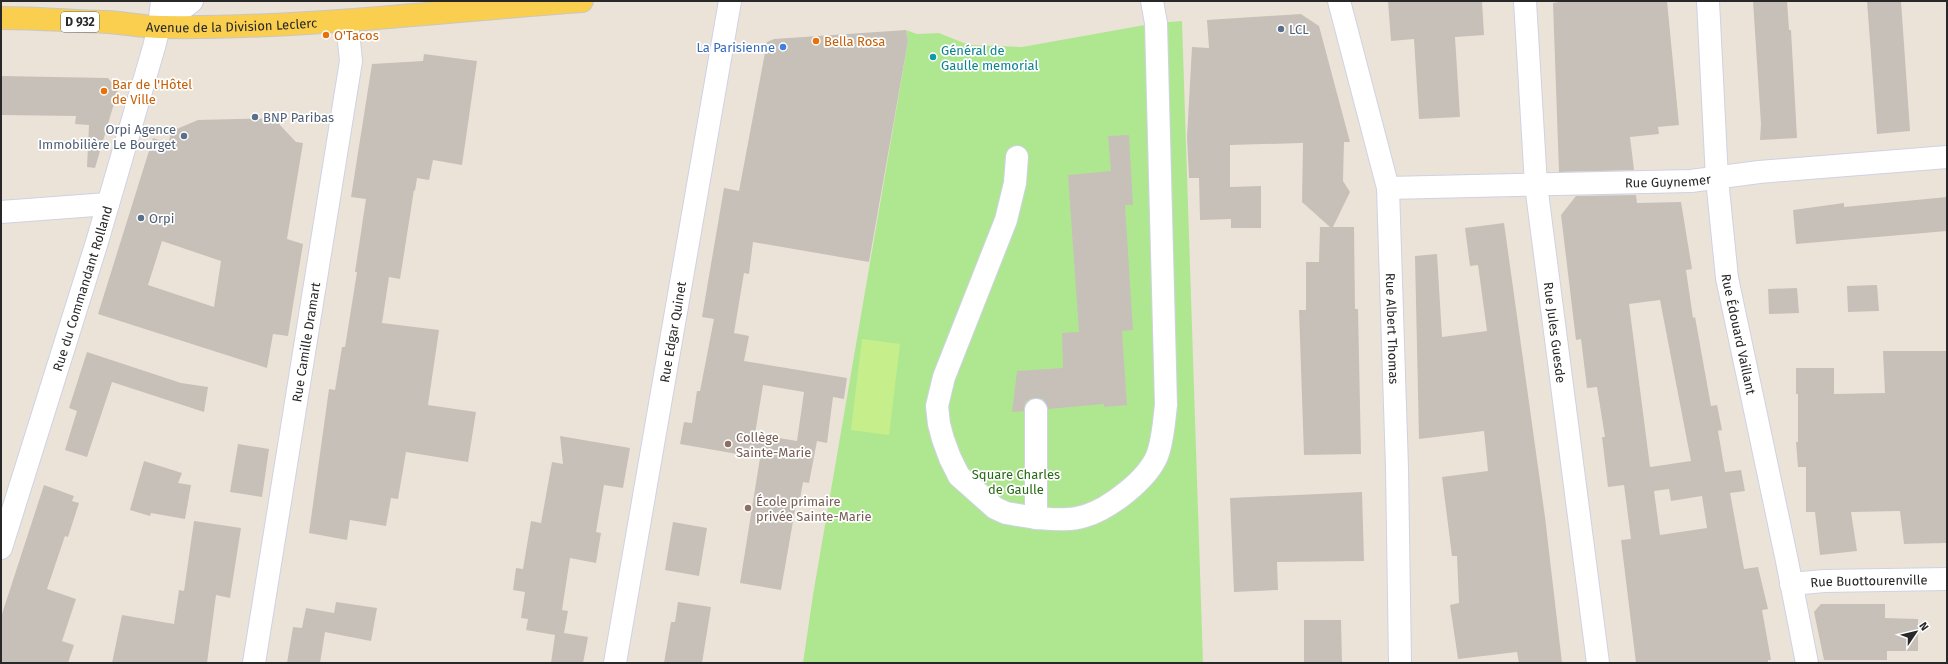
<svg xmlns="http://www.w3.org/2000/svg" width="1948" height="664" font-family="'Fira Sans',sans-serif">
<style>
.green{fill:#afe790}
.pitch{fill:#c6ef8b}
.building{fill:#c7c0b8;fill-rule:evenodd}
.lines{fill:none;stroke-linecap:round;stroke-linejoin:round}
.minor-casing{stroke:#ced2e3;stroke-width:24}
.major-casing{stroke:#c7c7c7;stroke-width:24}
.minor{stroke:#fff;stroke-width:22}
.major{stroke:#facf4f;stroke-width:22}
.service-dot{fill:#5c6f8a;stroke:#fff;stroke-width:1.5}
.food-dot{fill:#e8710a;stroke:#fff;stroke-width:1.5}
.shop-dot{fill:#3f7fe0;stroke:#fff;stroke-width:1.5}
.culture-dot{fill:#0f9aa8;stroke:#fff;stroke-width:1.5}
.education-dot{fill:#8d6e63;stroke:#fff;stroke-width:1.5}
.labels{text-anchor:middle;stroke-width:3.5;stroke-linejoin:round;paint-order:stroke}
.shield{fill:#fff;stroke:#686868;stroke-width:1}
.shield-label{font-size:12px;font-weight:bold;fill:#282828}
.street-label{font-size:13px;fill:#282828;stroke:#fff}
.service-label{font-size:13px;fill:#4e5e75;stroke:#fff;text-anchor:start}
.food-label{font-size:13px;fill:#c56008;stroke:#fff;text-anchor:start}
.shop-label{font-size:13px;fill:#366cbe;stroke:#fff;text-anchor:end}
.culture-label{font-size:13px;fill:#0d838f;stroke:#fff;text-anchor:start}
.education-label{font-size:13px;fill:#785e54;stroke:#fff;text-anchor:start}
.park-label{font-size:13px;fill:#276914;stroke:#fff}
</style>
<rect width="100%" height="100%" fill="#ece3d8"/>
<polygon class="green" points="1182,21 1203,663 803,663 813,595 908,41 906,30 917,34 939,33 969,45 1022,47 1156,23"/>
<polygon class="pitch" points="862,339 900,344 889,435 851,430"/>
<g class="building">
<polygon points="1388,1 1482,1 1484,35 1455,37 1460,117 1419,119 1414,39 1391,41"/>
<polygon points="1566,1 1667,1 1679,125 1658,127 1659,134 1630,137 1634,170 1559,172 1553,3"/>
<polygon points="1753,1 1787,1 1789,30 1791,30 1797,138 1760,140 1761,124"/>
<polygon points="1867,1 1901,1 1910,131 1877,134"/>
<polygon points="1301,14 1319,26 1350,142 1344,142 1343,181 1350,192 1333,227 1354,227 1355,309 1358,309 1361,454 1304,455 1299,310 1306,310 1306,262 1319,262 1320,227 1330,227 1302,202 1303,143 1230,145 1230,187 1261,186 1261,228 1231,228 1231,219 1200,220 1199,178 1189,178 1187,137 1192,47 1209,48 1207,20"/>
<path d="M906,30L908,41L869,262L753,242L749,274L744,273L734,333L749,336L744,361L847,378L844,399L833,397L827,443L817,441L809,483L803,482L799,505L796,504L781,590L740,583L760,458L680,444L684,422L692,423L697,391H700L714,319L702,317L724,188L739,191L767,42L774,39ZM763,385L804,392L797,441L755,434Z"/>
<polygon points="424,54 477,61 462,165 433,160 429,180 417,178 415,191 414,190 400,279 389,277 382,323 439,330 428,405 476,412 468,462 406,452 398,499 391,498 386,526 350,520 347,540 309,533 329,389 335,390 342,347 345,347 357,272 355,272 366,199 351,197 372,64 423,61"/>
<polygon points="1,76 108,78 118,90 95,168 87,167 89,125 75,124 76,116 1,115"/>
<path d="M280,118V125L296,142L303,143L287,239L303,244L288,336L273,334L267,368L98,314L153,138L168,143L172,131L198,120ZM162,241L221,261L214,307L148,285Z"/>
<polygon points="1129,135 1133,205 1125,205 1133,330 1122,331 1127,405 1104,407 1104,404 1048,409 1043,399 1036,398 1030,399 1025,403 1024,411 1012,412 1017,371 1063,368 1062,333 1079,332 1068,175 1111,171 1108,136"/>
<path d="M1636,195L1637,203L1681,202L1692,269L1686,270L1693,318L1695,317L1711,406L1717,405L1722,430L1718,431L1725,472L1741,470L1745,491L1730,493L1744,569L1758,567L1768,609L1762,610L1771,660H1768V663H1636L1621,540L1631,539L1624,485L1608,487L1602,437H1605L1597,387L1587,388L1581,339L1576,340L1561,215L1576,196ZM1660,300L1691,461L1650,467L1629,304ZM1669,489L1671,501L1702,496L1707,528L1660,535L1654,491Z"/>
<polygon points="1947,197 1947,231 1796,244 1793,210 1844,203 1844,207"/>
<polygon points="1504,223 1545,517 1562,663 1519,663 1517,652 1458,659 1450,605 1459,603 1457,556 1452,556 1442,477 1488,471 1484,431 1419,439 1415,256 1437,254 1442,337 1487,331 1478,265 1470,266 1465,228"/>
<polygon points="1877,285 1879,311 1848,312 1847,286"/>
<polygon points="1797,288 1799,313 1769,314 1768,289"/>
<polygon points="1883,351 1947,351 1947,543 1904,544 1900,511 1851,512 1857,551 1820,555 1815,512 1806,512 1806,467 1798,467 1796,442 1798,442 1798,394 1796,394 1796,368 1834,368 1834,394 1885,393"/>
<polygon points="87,352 181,383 208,387 204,412 112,382 87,457 65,450 77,411 69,408"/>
<polygon points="560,436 630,448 623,488 604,485 596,532 601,533 596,563 570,558 562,610 568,611 564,633 588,637 583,663 551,663 555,635 526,630 528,619 521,618 525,592 513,590 516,568 523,569 531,521 541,523 552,462 563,464"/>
<polygon points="238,444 269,449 262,497 230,492"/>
<polygon points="144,461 182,473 178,483 191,485 185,519 151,513 150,516 130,510"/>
<polygon points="44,485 74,496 72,501 79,503 68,537 65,536 47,589 76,599 62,641 74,645 68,663 1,663 1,617"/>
<polygon points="1362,492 1364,561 1277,562 1278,590 1234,592 1230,498"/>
<polygon points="194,521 241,528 230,598 216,595 207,663 112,663 122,615 174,624 179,590 184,591"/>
<polygon points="673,522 707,528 699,576 665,570"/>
<polygon points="336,602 377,608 371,641 325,632 320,663 287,663 293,627 302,628 306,608 334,613"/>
<polygon points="678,602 711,607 702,663 664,663 671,622 675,622"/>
<polygon points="1821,604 1885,604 1885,618 1918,619 1918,651 1887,651 1887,660 1824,660 1814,612"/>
<polygon points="1304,620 1341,620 1342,663 1304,663"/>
</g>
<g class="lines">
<defs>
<g id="minor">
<path id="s1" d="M1339,1L1388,188L1397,468L1400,663"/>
<path id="s2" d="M1525,1L1536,185L1598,663"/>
<path id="s3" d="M1708,1L1717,179L1727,278L1787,561L1807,663"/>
<polyline points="159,27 192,1"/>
<polyline points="1017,157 1015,183 1006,220 944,377 937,406 939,424 943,439 950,458 959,476 995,508 1006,513 1036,518"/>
<path id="s4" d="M1388,188L1691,181L1759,172L1947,157"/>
<polyline points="1,212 108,204"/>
<path d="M1036,410V518C1052,519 1070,521 1085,516C1109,509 1147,480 1157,456C1163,441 1164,421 1166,405L1156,23L1152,1"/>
<path id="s5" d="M1,548L97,242L154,47L159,27L162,1"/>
<path id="s6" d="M1791,584L1824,581L1947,579"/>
<path id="s7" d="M254,663L351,61L347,22"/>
<path id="s8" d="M615,663L730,1"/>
</g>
<g id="major">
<path id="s9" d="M1,18C36,18 71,21 107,22C125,23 143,27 161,27C302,29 442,11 582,1"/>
</g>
</defs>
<use href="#minor" class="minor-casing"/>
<use href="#major" class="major-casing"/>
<use href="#minor" class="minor"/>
<use href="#major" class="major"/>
</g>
<g class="service-dot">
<circle cx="1281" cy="29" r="4"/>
<circle cx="255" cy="117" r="4"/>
<circle cx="184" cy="136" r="4"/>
<circle cx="141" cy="218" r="4"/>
</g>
<g class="food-dot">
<circle cx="326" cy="35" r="4"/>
<circle cx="816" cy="41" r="4"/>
<circle cx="104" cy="91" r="4"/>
</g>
<circle class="shop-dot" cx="783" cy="47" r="4"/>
<circle class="culture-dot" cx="933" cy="57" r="4"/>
<g class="education-dot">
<circle cx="728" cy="444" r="4"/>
<circle cx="748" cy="508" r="4"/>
</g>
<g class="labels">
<rect class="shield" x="61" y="12" width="38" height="20" rx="3"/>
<g class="shield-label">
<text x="80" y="26">D 932</text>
</g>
<g class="street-label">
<text dy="5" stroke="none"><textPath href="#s9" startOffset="231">Avenue de la Division Leclerc</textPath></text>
<text dy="5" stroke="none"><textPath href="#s4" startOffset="280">Rue Guynemer</textPath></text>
<text dy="5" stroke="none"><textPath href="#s5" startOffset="272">Rue du Commandant Rolland</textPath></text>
<text dy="5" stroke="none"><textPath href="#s1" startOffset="334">Rue Albert Thomas</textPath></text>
<text dy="5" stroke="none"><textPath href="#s8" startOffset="336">Rue Edgar Quinet</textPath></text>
<text dy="5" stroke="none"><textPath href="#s2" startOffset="333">Rue Jules Guesde</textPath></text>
<text dy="5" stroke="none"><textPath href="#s3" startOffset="335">Rue Édouard Vaillant</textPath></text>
<text dy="5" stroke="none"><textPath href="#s7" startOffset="325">Rue Camille Dramart</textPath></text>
<text dy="5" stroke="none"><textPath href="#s6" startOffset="78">Rue Buottourenville</textPath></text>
</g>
<g class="service-label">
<text x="1289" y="34">LCL</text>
<text x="263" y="122">BNP Paribas</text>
<text x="176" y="134" text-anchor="end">Orpi Agence<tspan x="176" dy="15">Immobilière Le Bourget</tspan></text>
<text x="149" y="223">Orpi</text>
</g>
<g class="food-label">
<text x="334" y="40">O'Tacos</text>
<text x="824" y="46">Bella Rosa</text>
<text x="112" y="89">Bar de l'Hôtel<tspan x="112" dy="15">de Ville</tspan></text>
</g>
<g class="shop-label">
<text x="775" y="52">La Parisienne</text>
</g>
<g class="culture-label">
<text x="941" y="55">Général de<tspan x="941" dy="15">Gaulle memorial</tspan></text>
</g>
<g class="education-label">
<text x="736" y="442">Collège<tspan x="736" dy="15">Sainte-Marie</tspan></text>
<text x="756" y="506">École primaire<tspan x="756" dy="15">privée Sainte-Marie</tspan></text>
</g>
<g class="park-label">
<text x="1016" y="479">Square Charles<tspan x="1016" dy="15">de Gaulle</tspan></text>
</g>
</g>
<rect width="1948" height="664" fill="none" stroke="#282828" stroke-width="4"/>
<g transform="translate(1916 632) rotate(55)" stroke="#ffffff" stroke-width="3" paint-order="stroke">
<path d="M0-3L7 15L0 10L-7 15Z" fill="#282828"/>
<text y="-6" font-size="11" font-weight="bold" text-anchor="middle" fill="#282828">N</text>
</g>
</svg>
